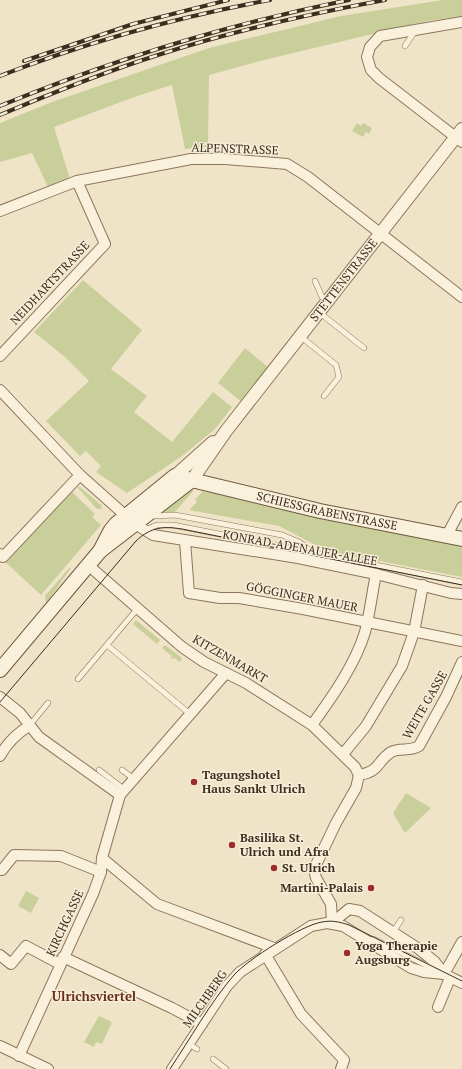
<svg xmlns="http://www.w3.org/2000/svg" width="462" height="1069" font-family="'PT Serif',serif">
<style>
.green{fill:#c9cf9b}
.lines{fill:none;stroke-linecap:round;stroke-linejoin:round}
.service-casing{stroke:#8d765c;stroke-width:6}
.minor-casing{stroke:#8d765c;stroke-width:12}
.tertiary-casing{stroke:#8d765c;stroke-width:14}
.secondary-casing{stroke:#6f573f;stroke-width:16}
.service{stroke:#faf1dc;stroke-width:5}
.minor{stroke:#faf1dc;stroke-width:10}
.tertiary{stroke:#faf1dc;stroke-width:12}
.secondary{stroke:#faf1dc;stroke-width:14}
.tram{stroke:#3d2e20;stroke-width:1}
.rail-casing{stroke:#3d2e20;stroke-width:4}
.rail{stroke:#f7eed8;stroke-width:2.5;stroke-dasharray:8;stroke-linecap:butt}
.poi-dot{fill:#9e2a2b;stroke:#f7eed8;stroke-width:1.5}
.labels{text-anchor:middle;stroke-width:3;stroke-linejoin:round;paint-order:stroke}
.street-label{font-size:12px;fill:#3d2e20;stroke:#f7eed8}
.poi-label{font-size:12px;font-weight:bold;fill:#3d2e20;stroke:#f7eed8;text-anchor:start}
.neighbourhood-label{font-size:13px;font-weight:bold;fill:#6b2e1e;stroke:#f7eed8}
</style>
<rect width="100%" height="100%" fill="#f0e4c8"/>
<g class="green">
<polygon points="443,0 462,0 462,16 427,21 264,60 209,75 208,147 185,149 172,85 137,96 54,127 70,179 48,187 32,153 0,162 0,123 52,102 209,48 341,16"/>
<polygon points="357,123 361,126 363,123 372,128 369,134 366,132 363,137 352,131"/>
<polygon points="83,280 142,330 111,369 147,396 134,412 172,442 213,392 232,407 215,429 182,456 127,493 96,472 101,466 86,451 80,456 46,421 89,381 66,358 34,332"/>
<polygon points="245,348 269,368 242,402 218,383"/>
<polygon points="77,487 80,487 101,505 102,509 97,509"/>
<polygon points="194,490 175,512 163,512 188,491"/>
<polygon points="71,491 95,514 92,517 101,525 41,595 3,560"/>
<polygon points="203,491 462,547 462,577 327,551 279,526 189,510 197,502 195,500"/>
<polygon points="69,568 71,568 46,603 45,596"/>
<polygon points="136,620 160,640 157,644 133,624"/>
<polygon points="165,645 182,658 180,662 174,658 172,659 171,658 172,656 162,648"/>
<polygon points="406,793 431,808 405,833 393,813"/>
<polygon points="26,891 39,898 31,913 18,906"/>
<polygon points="99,1016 112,1022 102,1044 96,1042 94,1047 84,1042"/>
</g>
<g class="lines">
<defs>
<g id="service">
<polyline points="405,46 415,31"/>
<polyline points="315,281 322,297 327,301"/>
<polyline points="320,313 364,348"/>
<polyline points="300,336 336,365 339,377 324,396"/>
<polyline points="152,516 175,515 282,535 299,542 310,550"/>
<polyline points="145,530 157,525 173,525 462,582"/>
<polyline points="107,645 190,714"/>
<polyline points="78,679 138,608"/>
<polyline points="29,726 48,703"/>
<polyline points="99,770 125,790"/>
<polyline points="122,770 134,779"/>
<polyline points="393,932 401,920"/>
<polyline points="373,939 436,970"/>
<polyline points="189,1044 197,1049"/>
<polyline points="213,1059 226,1069"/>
</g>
<g id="minor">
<polyline points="462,22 380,36 370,47 367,57 371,70 379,78 462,142"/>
<polyline points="0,211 77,181 191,159 225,159 287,164 308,177 462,297"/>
<polyline points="0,356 105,244 77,181"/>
<polyline points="0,390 80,475 135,524 153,535 298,558 376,574 451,593 462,594"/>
<polyline points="447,535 462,507"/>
<polyline points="185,541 189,593 220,598 239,598 303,609 462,641"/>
<polyline points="0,554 3,557 80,475"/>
<polyline points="88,565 182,647 204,662 246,683 312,725 355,767 359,775"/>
<polyline points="0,697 20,713 39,737 120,795"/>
<path d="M312,725C332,697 355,665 365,632C370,613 372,593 376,574"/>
<polyline points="343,754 366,726 402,666 414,632 423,585"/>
<path d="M0,756C7,743 16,734 29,726"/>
<path d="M359,775C381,771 376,762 391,752C400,747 410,752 419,746L446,697L462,662"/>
<polyline points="102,858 157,904 274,948"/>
<polyline points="0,870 2,870 14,855 61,856 101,872"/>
<polyline points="332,923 331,904 316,878 314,869 336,823 356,788 359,775"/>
<polyline points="332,923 349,909 360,911 419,949 435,962 444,974"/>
<polyline points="265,954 301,1014 344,1060 341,1069"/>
<polyline points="0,955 11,964 26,946 60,964"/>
<polyline points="63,957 172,1008 202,1024"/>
<polyline points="444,974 462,942"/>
<polyline points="438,1007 450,978"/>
<polyline points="0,1046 48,1069"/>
<polyline points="19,1056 93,894 101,872 102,858 120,795 226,673"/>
<polyline points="172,1069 227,986 240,972 311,926 327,923 343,926 411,968 424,972 444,974 462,983"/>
</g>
<g id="tertiary">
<polyline points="175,476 213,442"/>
<path id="s1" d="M192,480L226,431L462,129"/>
</g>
<g id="secondary">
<polyline points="100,551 192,480"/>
<path id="s2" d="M0,670L100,551L111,530L116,524L175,476L320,511L462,539"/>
</g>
</defs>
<use href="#service" class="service-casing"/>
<use href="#minor" class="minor-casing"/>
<use href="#tertiary" class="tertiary-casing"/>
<use href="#secondary" class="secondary-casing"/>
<use href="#service" class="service"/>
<use href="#minor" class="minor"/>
<use href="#tertiary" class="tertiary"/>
<use href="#secondary" class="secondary"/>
<g class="tram">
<path d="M0,702L136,541C151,527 163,526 182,529L462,585"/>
<path d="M170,1069C190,1039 210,1003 234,975C247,960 302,925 322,922C332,920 340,922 349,925L462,981"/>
</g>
<defs>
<g id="rail">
<polyline points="24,61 133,24 228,0"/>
<path d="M0,76C87,42 178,17 270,0"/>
<path d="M0,106C114,59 229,24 349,0"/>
<path d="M0,115C52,93 105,72 158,55C233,31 308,14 385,0"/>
</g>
</defs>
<use href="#rail" class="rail-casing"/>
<use href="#rail" class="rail"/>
</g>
<g class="poi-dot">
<circle cx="194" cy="782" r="4"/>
<circle cx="232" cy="845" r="4"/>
<circle cx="274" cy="868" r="4"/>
<circle cx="371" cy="888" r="4"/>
<circle cx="347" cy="953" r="4"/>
</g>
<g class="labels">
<g class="street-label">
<text transform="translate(235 149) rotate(2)" y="4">ALPENSTRASSE</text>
<text dy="4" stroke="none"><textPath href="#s1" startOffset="251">STETTENSTRASSE</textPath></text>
<text transform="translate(50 283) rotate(-47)" y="4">NEIDHARTSTRASSE</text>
<text dy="4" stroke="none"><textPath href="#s2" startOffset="419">SCHIESSGRABENSTRASSE</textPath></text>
<text transform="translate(300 548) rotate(10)" y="4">KONRAD-ADENAUER-ALLEE</text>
<text transform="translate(302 597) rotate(11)" y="4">GÖGGINGER MAUER</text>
<text transform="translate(230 659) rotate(30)" y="4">KITZENMARKT</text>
<text transform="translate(425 705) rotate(-60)" y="4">WEITE GASSE</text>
<text transform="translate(65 923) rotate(-65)" y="4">KIRCHGASSE</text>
<text transform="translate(205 999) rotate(-55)" y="4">MILCHBERG</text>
</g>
<g class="poi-label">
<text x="202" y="779">Tagungshotel<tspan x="202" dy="14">Haus Sankt Ulrich</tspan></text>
<text x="240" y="842">Basilika St.<tspan x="240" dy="14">Ulrich und Afra</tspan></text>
<text x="282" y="872">St. Ulrich</text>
<text x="363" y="892" text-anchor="end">Martini-Palais</text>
<text x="355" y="950">Yoga Therapie<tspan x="355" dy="14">Augsburg</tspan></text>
</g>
<g class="neighbourhood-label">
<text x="94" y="1001">Ulrichsviertel</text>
</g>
</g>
</svg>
